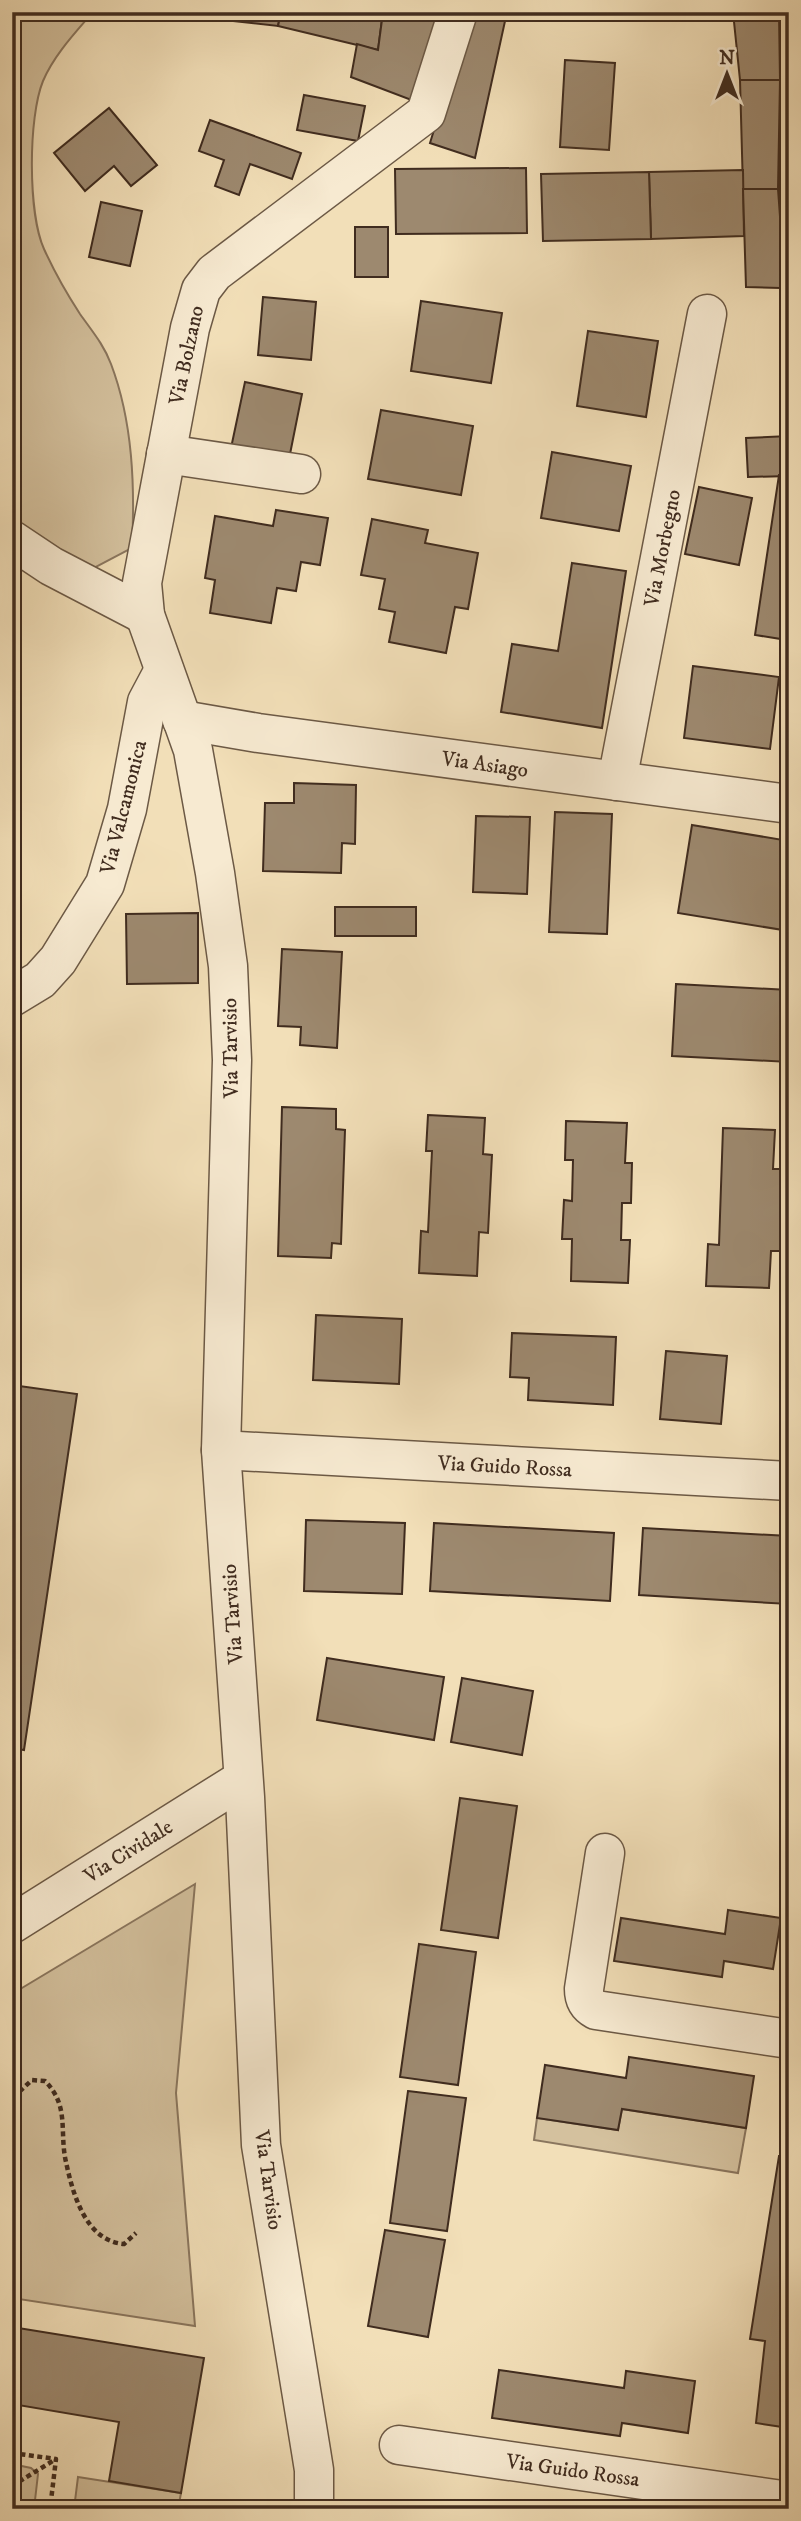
<svg xmlns="http://www.w3.org/2000/svg" width="801" height="2521" font-family="'IM FELL DW Pica',serif">
<style>
.green{fill:#d4c19e;stroke:#8a765e;stroke-width:2}
.building{fill:#9d896f;stroke:#402c1f;stroke-width:2}
.lines{fill:none;stroke-linecap:round;stroke-linejoin:round}
.minor-casing{stroke:#6c5945;stroke-width:41}
.path{stroke:#402c1f;stroke-width:4.5;stroke-dasharray:5 3.5;stroke-linecap:butt}
.minor{stroke:#f7ead1;stroke-width:38}
.labels{text-anchor:middle;stroke-width:5;stroke-linejoin:round;paint-order:stroke}
.street-label{font-size:21px;fill:#402c1f;stroke:#f7ead1}
</style>
<rect width="100%" height="100%" fill="#f2dfb8"/>
<filter id="stains"><feTurbulence type="fractalNoise" baseFrequency=".00286" numOctaves="4"/><feColorMatrix values="0 0 0 0 .2 0 0 0 0 .09 0 0 0 0 .02 0 0 0 .5 -.17"/></filter>
<radialGradient id="worn" r=".72"><stop offset=".6" stop-color="#630" stop-opacity="0"/><stop offset="1" stop-color="#630" stop-opacity=".3"/></radialGradient>
<g class="green">
<path d="M12,12H93C75,33 54,55 43,81C28,118 28,213 44,249C54,271 67,294 80,314C92,331 104,345 111,364C133,422 135,487 132,548L94,568L58,551L12,521Z"/>
<polygon points="195,1884 176,2093 195,2326 12,2298 12,1994"/>
<polygon points="622,2109 746,2128 738,2173 534,2140 537,2118 618,2130"/>
<polygon points="12,2464 31,2468 38,2474 34,2509 12,2509"/>
<polygon points="78,2477 181,2493 178,2509 74,2509"/>
</g>
<g class="building">
<polygon points="103,12 188,12 188,16 102,16"/>
<polygon points="188,12 281,12 278,26 188,16"/>
<polygon points="281,12 383,12 378,50 278,26"/>
<polygon points="383,12 444,12 414,101 351,77 357,44 378,50"/>
<polygon points="470,12 507,12 475,158 430,143"/>
<polygon points="733,12 779,12 780,80 740,80"/>
<polygon points="565,60 615,63 609,150 560,147"/>
<polygon points="740,80 780,80 778,189 743,189"/>
<polygon points="304,95 365,106 358,141 297,130"/>
<polygon points="109,108 157,165 131,186 114,166 85,191 54,153"/>
<polygon points="210,120 301,153 292,179 250,164 239,195 215,186 224,160 199,151"/>
<polygon points="526,168 527,233 396,234 395,169"/>
<polygon points="743,170 744,236 651,239 649,172"/>
<polygon points="649,172 651,239 543,241 541,174"/>
<polygon points="743,189 778,189 782,244 780,288 746,287"/>
<polygon points="101,202 142,211 130,266 89,257"/>
<rect x="355" y="227" width="33" height="50"/>
<polygon points="782,244 789,244 789,288 780,288"/>
<polygon points="263,297 316,302 311,360 258,355"/>
<polygon points="421,301 502,313 491,383 411,371"/>
<polygon points="588,331 658,341 646,417 577,406"/>
<polygon points="245,382 302,394 289,459 231,448"/>
<polygon points="381,410 473,426 461,495 368,479"/>
<polygon points="789,436 789,476 748,477 746,438"/>
<polygon points="552,452 631,466 619,531 541,518"/>
<polygon points="779,475 789,476 789,600 781,639 755,635"/>
<polygon points="699,487 752,498 739,565 685,554"/>
<polygon points="276,510 328,518 320,565 301,562 296,591 277,588 271,623 210,613 215,580 205,578 215,516 273,526"/>
<polygon points="372,519 428,530 425,543 478,553 468,609 455,607 446,653 389,642 395,612 379,609 385,579 361,575"/>
<polygon points="572,563 626,571 602,728 501,712 512,644 558,651"/>
<polygon points="693,666 779,677 770,749 684,738"/>
<polygon points="294,783 356,785 355,844 342,843 341,873 263,871 265,803 294,803"/>
<polygon points="555,812 612,814 607,934 549,932"/>
<polygon points="476,816 530,817 527,894 473,892"/>
<polygon points="692,825 789,841 789,931 678,913"/>
<rect x="335" y="907" width="81" height="29"/>
<polygon points="198,913 198,983 127,984 126,914"/>
<polygon points="282,949 342,952 337,1048 300,1045 301,1027 278,1026"/>
<polygon points="676,984 789,990 789,1062 672,1056"/>
<polygon points="282,1107 336,1109 336,1129 345,1130 341,1244 332,1243 331,1258 278,1256"/>
<polygon points="428,1115 485,1118 483,1154 492,1155 488,1233 479,1232 477,1276 419,1273 421,1231 428,1232 432,1151 426,1151"/>
<polygon points="566,1121 627,1123 625,1163 632,1163 631,1203 622,1203 621,1240 630,1240 628,1283 571,1281 572,1239 562,1239 564,1200 572,1201 573,1160 565,1160"/>
<polygon points="723,1128 775,1130 773,1169 784,1169 781,1251 771,1251 769,1288 706,1286 708,1244 719,1245"/>
<polygon points="316,1315 402,1319 399,1384 313,1380"/>
<polygon points="512,1333 616,1337 613,1405 528,1400 529,1378 510,1377"/>
<polygon points="666,1351 727,1356 721,1424 660,1419"/>
<polygon points="12,1385 77,1394 24,1750 12,1748"/>
<polygon points="306,1520 405,1523 402,1594 304,1591"/>
<polygon points="434,1523 614,1533 610,1601 430,1591"/>
<polygon points="643,1528 789,1536 789,1604 639,1595"/>
<polygon points="327,1658 444,1677 434,1740 317,1720"/>
<polygon points="462,1678 533,1691 522,1755 451,1742"/>
<polygon points="460,1798 517,1806 498,1938 441,1930"/>
<polygon points="728,1910 781,1918 773,1969 724,1961 722,1977 614,1961 621,1918 725,1934"/>
<polygon points="419,1944 476,1952 458,2085 400,2077"/>
<polygon points="629,2057 754,2076 746,2128 622,2109 618,2130 537,2118 545,2065 626,2078"/>
<polygon points="408,2091 466,2098 447,2231 390,2223"/>
<polygon points="779,2156 789,2156 789,2428 756,2423 765,2341 750,2339"/>
<polygon points="385,2230 445,2240 428,2337 368,2326"/>
<polygon points="12,2327 204,2358 181,2493 109,2481 119,2422 12,2404"/>
<polygon points="499,2370 624,2388 626,2371 695,2381 688,2433 622,2423 620,2436 492,2418"/>
</g>
<g class="lines">
<defs>
<g id="minor">
<polyline points="166,454 301,474"/>
<polyline points="12,540 51,566 145,615"/>
<polyline points="182,720 258,733 789,804"/>
<polyline points="617,781 707,314"/>
<polyline points="12,997 40,980 58,960 105,884 127,809 147,702 164,670"/>
<polyline points="221,1450 789,1481"/>
<path d="M605,1853L584,1989C584,1999 587,2005 596,2010L789,2039"/>
<polyline points="12,1924 243,1779"/>
<polyline points="399,2445 789,2501"/>
<polyline points="314,2509 314,2470 311,2451 261,2145 245,1797 221,1450 232,1060 228,966 215,873 193,750 145,615 142,583 190,328 201,290 214,273 426,113 458,12"/>
</g>
</defs>
<use href="#minor" class="minor-casing"/>
<g class="path">
<path d="M12,2142L20,2091L32,2080L45,2081C70,2106 59,2132 66,2162C73,2195 86,2241 124,2244L136,2233"/>
<polyline points="12,2453 56,2459 50,2509"/>
<polyline points="12,2486 56,2459"/>
</g>
<use href="#minor" class="minor"/>
</g>
<g class="labels">
<g class="street-label">
<text transform="translate(186 355) rotate(-78)" y="7">Via Bolzano</text>
<text transform="translate(662 548) rotate(-79)" y="7">Via Morbegno</text>
<text transform="translate(485 764) rotate(8)" y="7">Via Asiago</text>
<text transform="translate(123 807) rotate(-76)" y="7">Via Valcamonica</text>
<text transform="translate(230 1048) rotate(-91)" y="7">Via Tarvisio</text>
<text transform="translate(505 1466) rotate(3)" y="7">Via Guido Rossa</text>
<text transform="translate(232 1614) rotate(-94)" y="7">Via Tarvisio</text>
<text transform="translate(128 1851) rotate(-32)" y="7">Via Cividale</text>
<text transform="translate(269 2180) rotate(82)" y="7">Via Tarvisio</text>
<text transform="translate(573 2470) rotate(8)" y="7">Via Guido Rossa</text>
</g>
</g>
<rect width="801" height="2521" fill="none" stroke="#f2dfb8" stroke-width="42"/>
<rect x="14" y="14" width="773" height="2493" fill="none" stroke="#402c1f" stroke-width="3.5"/>
<rect x="21" y="21" width="759" height="2479" fill="none" stroke="#402c1f" stroke-width="2"/>
<g transform="translate(727 74)" stroke="#f7ead1" stroke-width="5" paint-order="stroke">
<path d="M0-5L12 26L0 18L-12 26Z" fill="#402c1f"/>
<text y="-10" font-size="19" font-weight="bold" text-anchor="middle" fill="#402c1f">N</text>
</g>
<rect width="100%" height="100%" filter="url(#stains)"/>
<rect width="100%" height="100%" fill="url(#worn)"/>
</svg>
